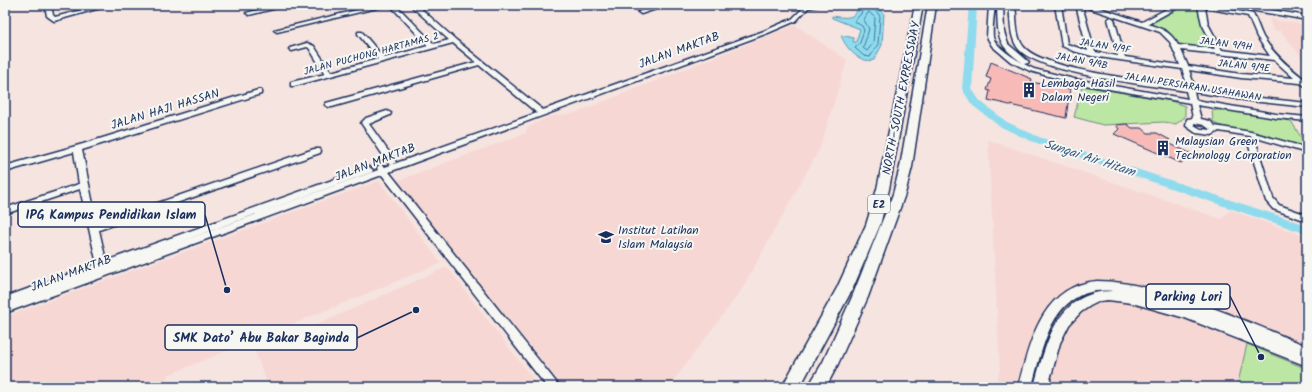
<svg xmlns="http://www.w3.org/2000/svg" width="1312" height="392" font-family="Kalam,sans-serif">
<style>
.built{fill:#f6d7d4}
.green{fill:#bce6a3;stroke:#6c8a80}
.water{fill:#8edbee;stroke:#6096b4}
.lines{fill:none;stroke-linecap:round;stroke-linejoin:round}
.shore{stroke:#497498;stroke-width:1}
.river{fill:#8edbee;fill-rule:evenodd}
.building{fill:#f7bab7;stroke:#1b2f5e}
.minor-casing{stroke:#1b2f5e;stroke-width:3}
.major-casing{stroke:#1b2f5e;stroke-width:3}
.highway-casing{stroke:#1b2f5e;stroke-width:3}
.minor{fill:#f6f6f2;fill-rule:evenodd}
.major{fill:#f6f6f2;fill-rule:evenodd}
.highway{fill:#f6f6f2;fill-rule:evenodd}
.labels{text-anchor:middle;stroke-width:4;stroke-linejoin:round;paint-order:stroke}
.far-street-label{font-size:10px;fill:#1b2f5e;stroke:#f6f6f2}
.shield{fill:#f6f6f2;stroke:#5d6b8a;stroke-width:1}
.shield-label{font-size:11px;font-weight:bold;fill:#1b2f5e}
.street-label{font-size:12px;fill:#1b2f5e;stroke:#f6f6f2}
.poi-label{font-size:12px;fill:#1b2f5e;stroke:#f6f6f2;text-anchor:start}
.water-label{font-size:13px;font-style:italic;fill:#385a82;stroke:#f6f6f2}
.leader{fill:none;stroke:#1b2f5e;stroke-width:1.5}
.callout-dot{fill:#1b2f5e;stroke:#f6f6f2;stroke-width:1.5}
.callout{fill:#f6f6f2;stroke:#1b2f5e;stroke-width:1.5}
.callout-label{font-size:13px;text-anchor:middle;font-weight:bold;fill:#1b2f5e}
</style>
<rect width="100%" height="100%" fill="#f6e4e0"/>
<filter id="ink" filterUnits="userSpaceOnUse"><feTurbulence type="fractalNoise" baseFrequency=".025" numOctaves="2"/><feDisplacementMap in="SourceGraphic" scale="8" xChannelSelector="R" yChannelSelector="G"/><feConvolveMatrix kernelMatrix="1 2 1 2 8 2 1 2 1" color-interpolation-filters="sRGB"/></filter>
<g filter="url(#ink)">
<g class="built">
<polygon points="1269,19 1307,25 1307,64 1281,31 1273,30"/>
<polygon points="795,25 847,60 820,148 740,292 669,387 563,387 397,181 526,133 527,128 548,117 575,113"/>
<polygon points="988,140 1221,219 1230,210 1307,237 1307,387 995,387 1000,369"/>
<polygon points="379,181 441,263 168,375 163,387 83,387 84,383 68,387 5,387 5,317"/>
<polygon points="447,267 539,387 269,387 255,352"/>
</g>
<g class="green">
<polygon points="1186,5 1197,6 1201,22 1214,49 1185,46 1179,44 1168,31 1153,26 1152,23"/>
<polygon points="1082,86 1171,101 1185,106 1185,117 1176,124 1164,122 1103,125 1074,117"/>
<polygon points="1222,109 1291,121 1307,147 1219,126 1213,121 1212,111"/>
<polygon points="1247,344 1307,369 1307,387 1237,387"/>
</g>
<path class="water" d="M860,5H875L884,14L882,45L874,60C859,64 845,47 841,35L854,38L853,42H856L860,29L832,18V16C847,18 854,20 860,5Z"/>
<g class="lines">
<g class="shore">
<polyline points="863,5 861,14 854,21 862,26 864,30 860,43 855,48 864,56 870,57 878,44 880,16 874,9 874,5"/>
<polygon points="869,12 875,18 873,43 867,51 863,48 869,29 864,20"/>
</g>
<polygon class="river" points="969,5 977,5 972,89 980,101 1007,122 1039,137 1307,225 1307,234 1031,141 999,126 972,105 962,89"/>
</g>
<g class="building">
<polygon points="991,62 1032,79 1031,82 1070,89 1066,118 988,100 990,91 987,90 991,79 986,77"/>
<polygon points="1127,124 1132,128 1142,128 1148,133 1157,133 1170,140 1166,142 1192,154 1181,163 1114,134 1119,129 1116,125"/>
</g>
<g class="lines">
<defs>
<g id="minor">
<polygon points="45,5 51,5 53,15 55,17 101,5 111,5 54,21 47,16"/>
<polygon points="278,5 289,5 249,15 246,13"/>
<polygon points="378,5 389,5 277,32 274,30"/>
<polygon points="390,5 396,5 434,44 449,40 410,5 417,5 456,40 543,110 764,31 792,19 802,9 799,5 822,5 808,8 796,21 768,33 389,172 560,387 547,387 382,175 5,313 5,297 97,264 80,189 5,214 5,208 79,184 74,152 5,172 5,166 83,144 258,90 261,90 261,94 82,150 97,224 314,149 320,149 321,151 320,153 99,230 106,261 366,168 369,167 373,170 372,172 174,244 378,170 377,168 378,166 381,165 385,167 537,113 479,65 332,107 329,107 325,105 326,103 476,62 453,43 294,86 291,86 291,82 325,74 309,48 307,47 292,51 289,49 290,48 307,43 314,46 331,72 378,59 358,34 358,32 362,32 384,58 428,46"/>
<polygon points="659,5 668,5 641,14 638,12"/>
<path d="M989,5H995C994,15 992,27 993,37C995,46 1015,59 1023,63C996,45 998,36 997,5H1003L1004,32L1008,44L1029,62L1028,63L1024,64L1034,69L1074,79L1188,99L1186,91C1152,85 1035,74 1017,47C1009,35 1011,19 1009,5H1015C1017,18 1015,35 1023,46C1042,71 1154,81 1188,87L1182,69L1092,56L1073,51L1062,46L1055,5H1061L1067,44L1088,51L1077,9L1080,5H1091L1142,22L1174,5H1182L1148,24C1162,29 1170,31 1178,45L1215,49L1202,24L1198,7L1193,5H1206L1253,14C1257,21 1259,29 1263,37C1274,55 1291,69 1307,81V87L1300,83L1241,78L1189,70L1195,88L1251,97L1307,103V107L1251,101L1194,92L1196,100L1276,114L1307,117V121L1276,118L1197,105L1201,119L1210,121L1215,126L1251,132L1307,148V153L1250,136L1219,131L1212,135L1196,133L1186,126L1187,119L1193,118L1190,103L1074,83L1030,71L1011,62L992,46L987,37ZM1085,7L1160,32L1170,42L1180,65L1125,57L1114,19L1111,17L1108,19L1118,56L1095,52L1083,9ZM1205,8L1248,16L1257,37L1270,56L1222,50L1208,24ZM1181,50L1274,60L1294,78L1241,74L1188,66ZM1194,123L1204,125L1211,130L1201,129L1194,125Z"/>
<polygon points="1241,5 1307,16 1307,20 1239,8 1238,7"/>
<polygon points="387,111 391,113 390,115 369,124 396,162 392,165 389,164 361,123 366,118"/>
<polygon points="1250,144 1256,144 1257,146 1273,198 1279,205 1307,215 1307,221 1273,209 1266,201 1249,146"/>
</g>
<path id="major" d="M1097,281C1114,281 1131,284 1148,288C1203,301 1255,325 1307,346V366L1185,318L1132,303L1108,300L1100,301L1090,306L1081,312L1069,325L1060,343L1048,387H1034C1046,344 1056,291 1113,291C1053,285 1044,343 1032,387H1018C1030,343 1041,286 1097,281Z"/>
<g id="highway">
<polygon points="915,5 923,5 889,189 880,225 853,288 800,387 782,387 837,288 866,225 877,189"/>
<polygon points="928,5 936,5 912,167 905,194 868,297 838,364 826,387 808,387 823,362 852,297 893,194 900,167"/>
</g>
</defs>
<use href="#minor" class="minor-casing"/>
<use href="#major" class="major-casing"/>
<use href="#highway" class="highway-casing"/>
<use href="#minor" class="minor"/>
<use href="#major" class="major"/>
<use href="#highway" class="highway"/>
</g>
</g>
<defs>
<symbol id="building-bare" viewBox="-9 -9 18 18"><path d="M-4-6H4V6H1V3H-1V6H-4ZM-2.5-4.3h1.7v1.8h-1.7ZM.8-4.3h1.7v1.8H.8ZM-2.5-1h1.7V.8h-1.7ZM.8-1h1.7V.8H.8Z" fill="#1b2f5e" stroke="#f6f6f2" stroke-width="2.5" paint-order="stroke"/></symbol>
<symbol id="university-bare" viewBox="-9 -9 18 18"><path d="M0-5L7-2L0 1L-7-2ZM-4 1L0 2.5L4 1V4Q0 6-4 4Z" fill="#1b2f5e" stroke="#f6f6f2" stroke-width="2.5" paint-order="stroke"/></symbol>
</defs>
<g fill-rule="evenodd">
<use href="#building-bare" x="1018" y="79" width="22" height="22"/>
<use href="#building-bare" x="1152" y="137" width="22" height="22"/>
<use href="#university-bare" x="595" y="226" width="22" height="22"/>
</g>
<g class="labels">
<g class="far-street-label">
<text transform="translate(1226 43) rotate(7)" y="4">JALAN 9/9H</text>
<text transform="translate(1105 45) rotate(9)" y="4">JALAN 9/9F</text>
<text transform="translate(371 53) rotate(-15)" y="4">JALAN PUCHONG HARTAMAS 2</text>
<text transform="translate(1082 60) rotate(11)" y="4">JALAN 9/9B</text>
<text transform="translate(1244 65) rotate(6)" y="4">JALAN 9/9E</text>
<text transform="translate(1193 86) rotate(9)" y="4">JALAN PERSIARAN USAHAWAN</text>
</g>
<rect class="shield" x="868" y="195" width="22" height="18" rx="3"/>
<g class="shield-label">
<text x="879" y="208">E2</text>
</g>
<g class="street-label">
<text transform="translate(679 50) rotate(-20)" y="4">JALAN MAKTAB</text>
<text transform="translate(901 98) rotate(-79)" y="4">NORTH–SOUTH EXPRESSWAY</text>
<text transform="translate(165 109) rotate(-17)" y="4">JALAN HAJI HASSAN</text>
<text transform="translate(375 162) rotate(-21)" y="4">JALAN MAKTAB</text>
<text transform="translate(71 273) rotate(-20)" y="4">JALAN MAKTAB</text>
</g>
<g class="poi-label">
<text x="1041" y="87">Lembaga Hasil<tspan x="1041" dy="14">Dalam Negeri</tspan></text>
<text x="1175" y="145">Malaysian Green<tspan x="1175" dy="14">Technology Corporation</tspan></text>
<text x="618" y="234">Institut Latihan<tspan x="618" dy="14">Islam Malaysia</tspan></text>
</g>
<g class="water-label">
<text transform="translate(1090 157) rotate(18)" y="5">Sungai Air Hitam</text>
</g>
</g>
<path class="leader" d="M227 290L205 215M1261 357L1230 296M416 310L357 338"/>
<g class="callout-dot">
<circle cx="227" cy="290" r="4"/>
<circle cx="1261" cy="357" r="4"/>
<circle cx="416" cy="310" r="4"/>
</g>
<g class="callout">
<rect x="18" y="202" width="187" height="25" rx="4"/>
<rect x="1146" y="284" width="84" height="25" rx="4"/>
<rect x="165" y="325" width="192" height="25" rx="4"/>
</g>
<g class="callout-label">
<text x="111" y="219">IPG Kampus Pendidikan Islam</text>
<text x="1188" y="301">Parking Lori</text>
<text x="261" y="342">SMK Dato’ Abu Bakar Baginda</text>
</g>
<rect width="1312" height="392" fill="none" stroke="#f6f6f2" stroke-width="20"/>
<rect x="10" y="10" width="1292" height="372" fill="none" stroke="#1b2f5e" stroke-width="1.5" filter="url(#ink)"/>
</svg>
